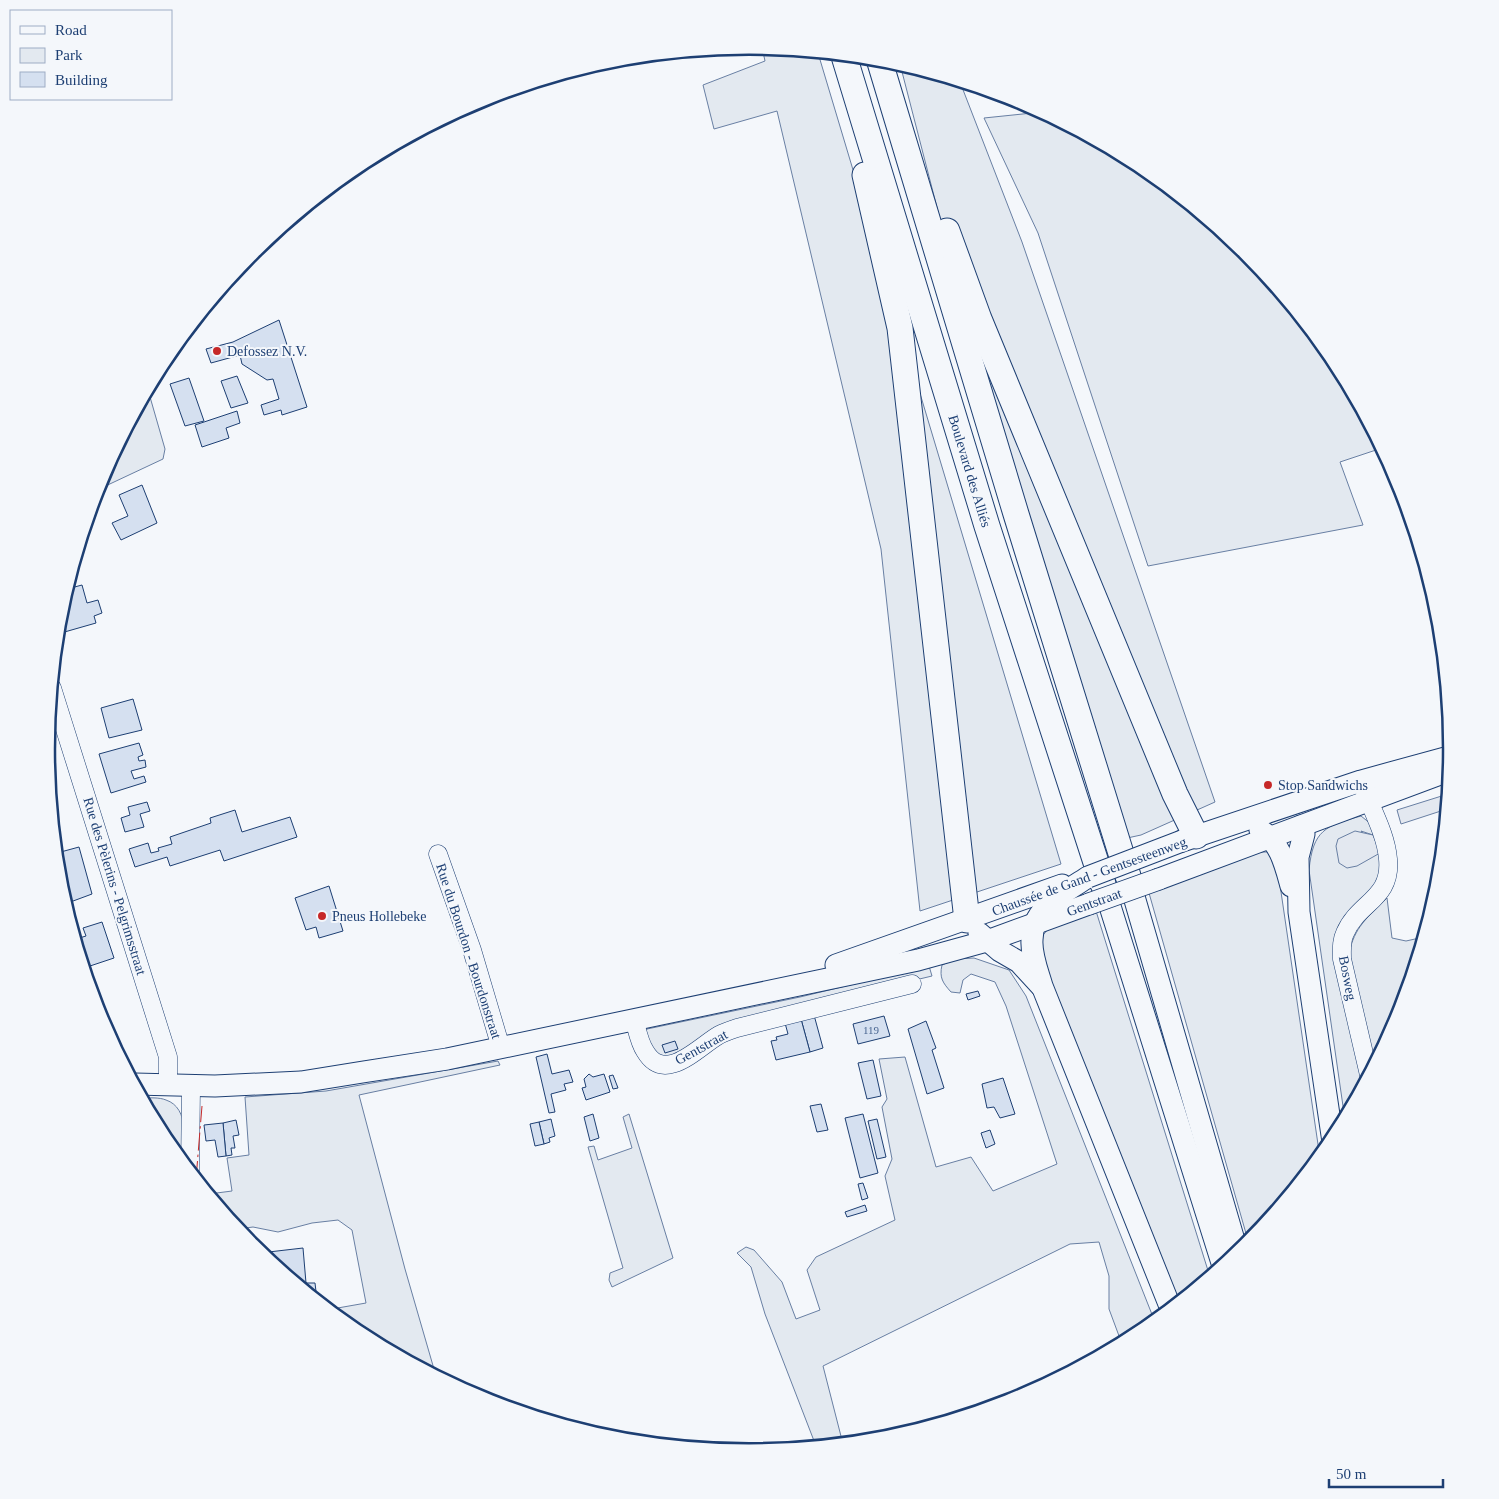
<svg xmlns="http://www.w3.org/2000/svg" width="1499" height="1499" font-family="Georgia,serif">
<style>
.green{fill:#e3e9f0;stroke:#687fa3}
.parking{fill:#e3e8f0;stroke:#687fa3}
.building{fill:#d5e0f0;stroke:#1d3f73}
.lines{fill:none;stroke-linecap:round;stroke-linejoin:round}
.minor-casing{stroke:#1d3f73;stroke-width:19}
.major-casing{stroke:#1d3f73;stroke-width:23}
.highway-casing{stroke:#1d3f73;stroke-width:27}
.minor{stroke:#f4f7fb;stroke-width:18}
.major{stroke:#f4f7fb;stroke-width:21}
.highway{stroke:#f4f7fb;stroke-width:25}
.major-bridge-casing{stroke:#1d3f73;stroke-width:23;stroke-linecap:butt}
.major-bridge{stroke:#f4f7fb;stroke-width:21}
.power{stroke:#c62828;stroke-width:1;stroke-dasharray:18 4 2.5 4;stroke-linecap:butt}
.poi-dot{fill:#c62828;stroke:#f4f7fb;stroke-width:2}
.labels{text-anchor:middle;stroke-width:4;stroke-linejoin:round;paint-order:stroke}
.number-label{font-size:11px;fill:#4b6792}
.poi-label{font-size:14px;fill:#1d3f73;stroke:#f4f7fb;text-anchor:start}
.street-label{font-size:14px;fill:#1d3f73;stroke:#f4f7fb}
.rim{fill:none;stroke:#1d3f73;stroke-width:2.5}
</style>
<rect width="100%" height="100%" fill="#f4f7fb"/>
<g class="green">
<polygon points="762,47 818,53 1061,864 920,911 881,549 777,111 714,129 703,85 765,61"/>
<polygon points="900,64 960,82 1022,242 1215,802 1141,835 1118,840 1016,514"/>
<polygon points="1042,112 1140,165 1247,252 1334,359 1382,448 1340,462 1363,525 1148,566 1038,233 984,118"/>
<polygon points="148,390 165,449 163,459 97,490 100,480"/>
<path d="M1361,816L1371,824L1373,835L1361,831L1380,853L1381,881L1348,915L1345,994L1364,1084L1345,1120L1309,870C1313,830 1325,826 1361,816Z"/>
<polygon points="1257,852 1269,852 1274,860 1280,885 1320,1158 1249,1244 1149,893"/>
<path d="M1387,898L1392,938L1406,941L1424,937L1399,1019L1374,1067L1349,954C1354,927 1368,917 1387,898Z"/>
<polygon points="1096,911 1210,1277 1178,1303 1047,978 1039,940 1049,928"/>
<path d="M974,958L1009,970L1026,996L1155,1322L1140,1334L1122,1344L1109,1309V1276L1099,1242L1070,1244L823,1366L843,1444L816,1446L765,1314L751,1267L737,1253L746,1247L754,1250L782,1282L796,1319L820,1310L807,1270L816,1257L895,1220L885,1176L892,1159L882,1107L887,1099L879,1059L905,1057L936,1167L971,1157L993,1191L1057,1164L1006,1006L995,982L971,974L963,980L960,993L951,992C943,983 939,978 942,965L956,959Z"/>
<polygon points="929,966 932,976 765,1016 678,1058 657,1059 643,1035 647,1029 800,997"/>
<polygon points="498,1061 500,1065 359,1095 405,1269 436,1376 359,1334 332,1312 332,1309 366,1303 352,1230 338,1220 312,1223 278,1232 253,1227 238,1229 209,1194 232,1191 227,1158 249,1155 245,1097 326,1091"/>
<path d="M142,1098C149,1098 159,1097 166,1100C190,1108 184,1143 184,1163L165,1140Z"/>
<polygon points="629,1114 673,1258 612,1287 609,1280 610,1273 623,1268 588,1147 594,1146 598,1160 632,1148 623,1117"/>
</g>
<g class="parking">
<polygon points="1448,794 1447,809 1401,824 1397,810"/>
<polygon points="1355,831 1373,835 1380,853 1357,866 1347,868 1339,863 1336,846 1338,839"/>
</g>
<g class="building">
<polygon points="279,320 307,407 282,415 281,410 264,415 261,405 279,399 273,379 267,380 242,364 240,355 211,363 206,349 233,342"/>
<polygon points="237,376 248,403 231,408 221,381"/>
<polygon points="189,378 204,421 185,426 170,384"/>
<polygon points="237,411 240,423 226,428 229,438 202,447 195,425"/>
<polygon points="142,485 157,523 121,540 112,523 128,516 119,495"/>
<polygon points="82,585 87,603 98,600 102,613 94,616 96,623 61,633 59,624 60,612 67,589"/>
<polygon points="133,699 142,730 109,738 101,708"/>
<polygon points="139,743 143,755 138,757 139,761 145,760 146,767 131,771 134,779 144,776 146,782 111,793 99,754"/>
<polygon points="147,802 150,811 140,814 144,827 125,832 121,818 130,815 128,807"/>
<polygon points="235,810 242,832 290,817 297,837 224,861 220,850 170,866 167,857 135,867 129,849 148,843 151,853 159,851 158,848 172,844 170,837 211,823 210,818"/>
<polygon points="1446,823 1444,838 1440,825"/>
<polygon points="79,847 92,894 65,904 60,886 57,853"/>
<polygon points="329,886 343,931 319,938 316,927 306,930 295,898"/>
<polygon points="102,922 114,958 84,968 76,939 86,936 83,928"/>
<polygon points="978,991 980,996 968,1000 966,994"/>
<polygon points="814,1015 823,1048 810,1052 801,1019"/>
<polygon points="884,1016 890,1036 858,1044 853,1024"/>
<polygon points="801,1019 810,1052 776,1060 771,1041 777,1040 776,1037 788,1034 785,1023"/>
<polygon points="926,1021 936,1048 932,1050 944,1088 927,1094 908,1029"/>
<polygon points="675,1041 678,1049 665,1053 662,1045"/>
<polygon points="547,1054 552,1074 569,1070 573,1082 564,1084 566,1090 551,1094 555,1112 549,1113 536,1057"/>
<polygon points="873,1060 881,1096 867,1099 858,1063"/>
<polygon points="589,1074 593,1077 604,1074 610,1092 586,1100 582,1088 586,1087 584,1079"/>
<polygon points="613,1075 618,1088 613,1089 609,1076"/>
<polygon points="1003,1078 1015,1114 1000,1118 994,1107 987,1108 982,1084"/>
<polygon points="821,1104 828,1130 817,1132 810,1106"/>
<polygon points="593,1114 599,1138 590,1141 584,1117"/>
<polygon points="863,1114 878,1173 860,1178 845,1118"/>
<polygon points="551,1119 555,1136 549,1138 550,1142 544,1144 539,1122"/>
<polygon points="877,1119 886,1157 877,1159 868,1121"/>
<polygon points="236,1120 239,1135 233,1136 235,1148 231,1148 232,1155 226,1156 223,1123"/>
<polygon points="539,1122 544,1144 535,1146 530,1124"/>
<polygon points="223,1123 226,1156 218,1157 215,1140 206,1141 204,1125"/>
<polygon points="990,1130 995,1144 986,1148 981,1133"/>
<polygon points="863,1183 868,1198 862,1200 858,1184"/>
<polygon points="865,1205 867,1211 847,1217 845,1212"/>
<polygon points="252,1236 254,1248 244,1237"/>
<polygon points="303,1248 306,1283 315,1283 317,1300 260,1253"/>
</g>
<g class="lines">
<defs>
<g id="minor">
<polyline points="52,688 168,1057 168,1085"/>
<path d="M1364,789C1373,812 1386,835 1388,859C1392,899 1358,902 1345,933C1341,941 1342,950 1342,959L1369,1075"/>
<polyline points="438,854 472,950 501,1048"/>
<path d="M634,1019C637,1029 639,1042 645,1051C665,1085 698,1047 719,1035C725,1032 731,1030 737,1028L912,984"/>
<polyline points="190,1172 191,1087"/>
</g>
<g id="major">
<polyline points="1301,826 1304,834 1298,857 1299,912 1333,1142"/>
<path d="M1260,830C1280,842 1285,864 1291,886"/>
<polyline points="1182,841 1361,781 1452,756"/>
<polyline points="1128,876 1238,1254"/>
<path d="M1088,877C1064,893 1032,907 1032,940C1031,955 1038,972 1042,986L1171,1309"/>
<polyline points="1159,879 1451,770"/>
<polyline points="1103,884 1223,1266"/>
<polyline points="979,933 1000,951 1019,962 1041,986"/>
<polyline points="836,965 1062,885"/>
<polyline points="135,1084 215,1086 301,1082 363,1072 447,1059 918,960 987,941 1089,904"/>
</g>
<g id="highway">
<polyline points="844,56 987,526 1103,884"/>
<polyline points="879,59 1016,514 1128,876"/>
<polyline points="865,175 900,328 967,920"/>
<polyline points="947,231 979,319 1175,794 1196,836"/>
</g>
</defs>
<use href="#minor" class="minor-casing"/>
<use href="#major" class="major-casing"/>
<use href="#highway" class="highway-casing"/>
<use href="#minor" class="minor"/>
<use href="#major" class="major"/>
<use href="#highway" class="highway"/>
<defs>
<g id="major-bridge">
<polyline points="1088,877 1182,841"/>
<polyline points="1089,904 1159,879"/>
</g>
</defs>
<use href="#major-bridge" class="major-bridge-casing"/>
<use href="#major-bridge" class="major-bridge"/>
<polyline class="power" points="196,1179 202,1106"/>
</g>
<g class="poi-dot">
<circle cx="217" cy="351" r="5"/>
<circle cx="1268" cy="785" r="5"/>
<circle cx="322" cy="916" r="5"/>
</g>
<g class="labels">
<g class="number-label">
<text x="871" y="1034">119</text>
</g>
<g class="poi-label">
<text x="227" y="356">Defossez N.V.</text>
<text x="1278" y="790">Stop Sandwichs</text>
<text x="332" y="921">Pneus Hollebeke</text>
</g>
<g class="street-label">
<text transform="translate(970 471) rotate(73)" y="5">Boulevard des Alliés</text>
<text transform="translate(1089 876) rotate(-20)" y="5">Chaussée de Gand - Gentsesteenweg</text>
<text transform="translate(115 886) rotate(73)" y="5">Rue des Pèlerins - Pelgrimsstraat</text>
<text transform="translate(1094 902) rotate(-20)" y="5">Gentstraat</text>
<text transform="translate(469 951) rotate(72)" y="5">Rue du Bourdon - Bourdonstraat</text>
<text transform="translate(1348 978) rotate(79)" y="5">Bosweg</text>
<text transform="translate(701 1047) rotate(-29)" y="5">Gentstraat</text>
</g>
</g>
<path d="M0 0H1499V1499H0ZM55 749a694 694 0 1 1 1388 0a694 694 0 1 1-1388 0Z" fill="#f4f7fb" fill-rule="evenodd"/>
<path class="rim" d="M55 749a694 694 0 1 1 1388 0a694 694 0 1 1-1388 0Z"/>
<rect x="10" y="10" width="162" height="90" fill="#f4f7fb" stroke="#9eadc5"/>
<rect x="20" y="26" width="25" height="8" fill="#f4f7fb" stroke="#9eadc5"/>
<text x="55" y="35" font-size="15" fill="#1d3f73">Road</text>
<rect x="20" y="48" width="25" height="15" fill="#e3e9f0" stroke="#9eadc5"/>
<text x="55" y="60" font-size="15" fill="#1d3f73">Park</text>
<rect x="20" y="72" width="25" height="15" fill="#d5e0f0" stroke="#9eadc5"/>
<text x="55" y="85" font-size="15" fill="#1d3f73">Building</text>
<path d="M1329 1479v8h114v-8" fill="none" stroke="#1d3f73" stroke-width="2.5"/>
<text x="1336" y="1479" font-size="15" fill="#1d3f73" stroke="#f4f7fb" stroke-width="4" paint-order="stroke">50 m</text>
</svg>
